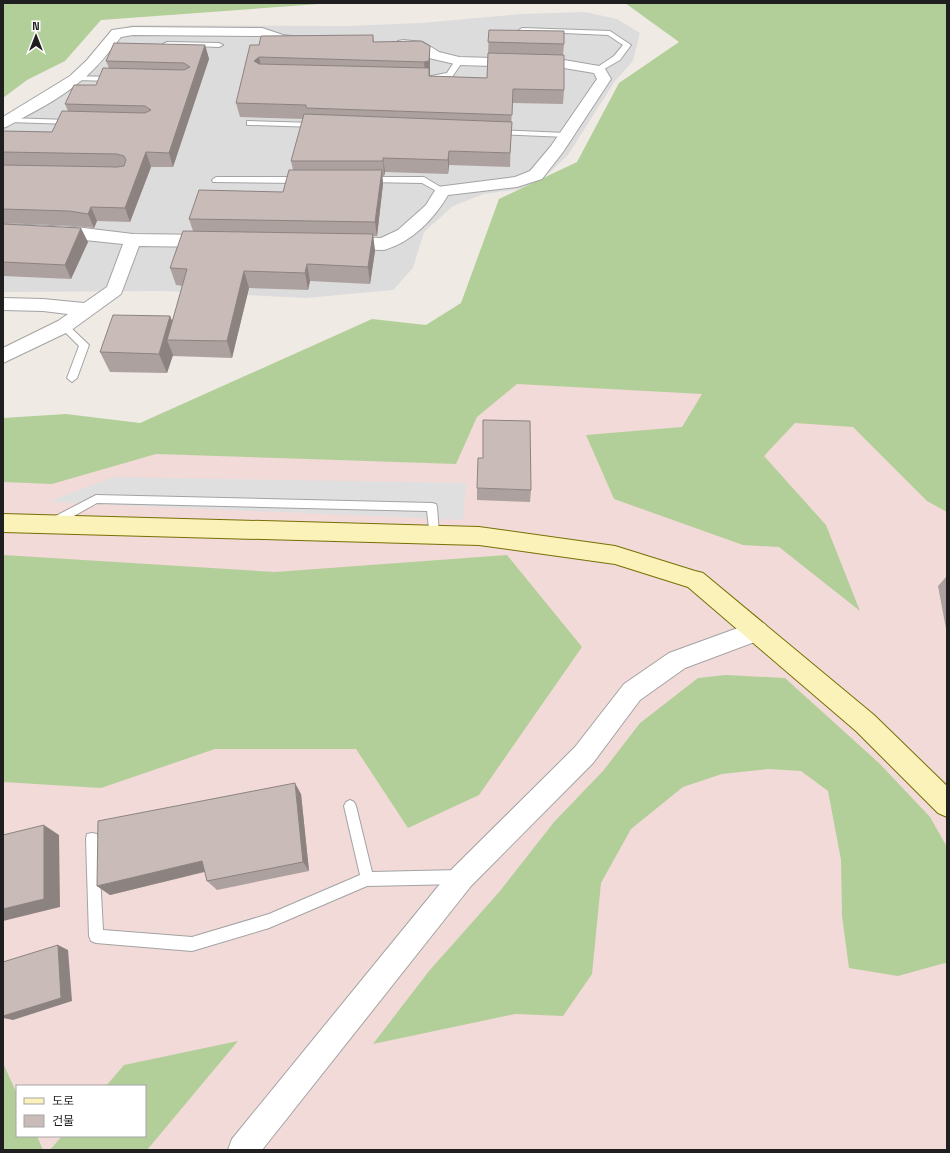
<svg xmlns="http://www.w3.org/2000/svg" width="950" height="1153" font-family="'Space Grotesk','Noto Sans KR',sans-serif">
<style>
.residential{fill:#dddcdc}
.military{fill:#f2dad8;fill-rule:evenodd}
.forest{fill:#b3cf99}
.parking{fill:#dfdfdf}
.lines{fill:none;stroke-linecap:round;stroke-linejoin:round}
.lane-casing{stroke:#a3a3a3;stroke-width:2}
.street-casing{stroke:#a3a3a3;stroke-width:2}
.secondary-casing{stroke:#786f04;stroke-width:2}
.lane{fill:#fff;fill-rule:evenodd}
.street{fill:#fff;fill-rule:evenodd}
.secondary{fill:#faf2b8;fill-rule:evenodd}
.wall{fill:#aca19e}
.shaded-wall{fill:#8c8381}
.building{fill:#c8bbb8;stroke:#8c8381}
</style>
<rect width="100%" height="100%" fill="#f0eae5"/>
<polygon class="residential" points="585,12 617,19 640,33 633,61 615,81 568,155 534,187 484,194 453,206 424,232 413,268 393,290 306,298 162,291 3,292 3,117 72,75 110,33 131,25 346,26 421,23 522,14"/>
<path class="military" d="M947,186V1150H3V443L142,441ZM17,1086H145V1136H17Z"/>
<g class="forest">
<polygon points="3,3 333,3 101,20 65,61 27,80 3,98"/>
<polygon points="625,3 947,3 947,512 927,501 853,427 795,423 764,456 826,525 860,611 779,547 743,545 614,499 586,435 682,427 702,394 517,384 477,417 456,464 156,454 52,484 3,482 3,418 66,414 140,423 372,319 426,325 461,303 499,199 577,162 619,83 679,42"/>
<polygon points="3,555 275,572 507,555 582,647 479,795 408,828 356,749 215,749 101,788 3,782"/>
<polygon points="726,675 785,678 880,764 930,817 947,847 947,965 945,963 898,976 849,968 842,916 841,860 828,791 801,771 769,769 722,774 683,787 631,829 601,883 592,974 563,1016 515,1014 373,1044 429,971 500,891 554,822 603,771 640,723 698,678"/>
<polygon points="238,1041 147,1150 50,1150 62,1136 145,1136 145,1086 106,1086 124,1065"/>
<polygon points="3,1063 17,1094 17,1136 37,1136 43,1150 3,1150"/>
</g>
<polygon class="parking" points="113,477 466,483 463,520 48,502"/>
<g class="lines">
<defs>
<g id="lane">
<polygon points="522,28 610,31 631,45 620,60 599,72 595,70 596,68 614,56 623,45 608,35 520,31 519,30"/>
<polygon points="167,42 219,43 223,45 219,47 165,45 163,44"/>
<polygon points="456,59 459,59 463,61 452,77 429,81 425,79 426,77 447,73"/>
<polygon points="72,76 113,77 117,79 113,81 75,80 72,80"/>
<polygon points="6,118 70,120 74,122 70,124 9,122 6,122"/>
<polygon points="247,121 316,123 320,125 316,127 250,125 247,125"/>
<polygon points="494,130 566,133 570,135 566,137 497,134 494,134"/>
<polygon points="216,177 300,177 304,180 300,183 213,182 212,180"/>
<polygon points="369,177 424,177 447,191 446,193 440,193 422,183 366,182 365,180"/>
<polygon points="64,323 67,324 89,345 77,378 72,382 67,378 79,346 59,326"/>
<polygon points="96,495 432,503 436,504 437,507 439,534 438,537 434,538 430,537 427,511 97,503 56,526 52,527 48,526 47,523 48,520"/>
<polygon points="350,800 354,802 356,806 372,872 460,870 465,872 467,877 465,882 460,884 367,886 269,928 192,951 96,943 91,941 89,936 86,839 87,834 92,833 97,834 98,839 103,930 192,937 269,914 360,875 344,806 346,802"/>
</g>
<g id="street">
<path d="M133,27L262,28L283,35L308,38L310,41L308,44L303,45L281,43L260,36L133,35L121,37C109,52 97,68 82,80C60,99 33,112 8,126L3,128V117L70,76L87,60L112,30Z"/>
<path d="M403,40L423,42L439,52L459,57L564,60L599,66L604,67L611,79L563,152L542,179L517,187L448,195C434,219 412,242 384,250L344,249L338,247L335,243L338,239L344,237L381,238L398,230L426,205L437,187L515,177L530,171L551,146L597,79L594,73L564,68L459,65L429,58L415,49L398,47L396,44L398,41Z"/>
<polygon points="3,224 75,227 133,234 209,235 215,237 218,241 215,245 209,247 139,246 121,294 70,331 3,363 3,348 58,321 68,314 43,311 3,310 3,298 43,299 84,303 107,287 123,244 75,239 3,236"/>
<polygon points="757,621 765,624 768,631 765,638 685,668 640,700 593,763 471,886 262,1150 228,1150 232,1139 453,868 575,747 624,684 669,653"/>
</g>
<polygon id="secondary" points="3,514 479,527 615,546 695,571 703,573 874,715 947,786 947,817 938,813 856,731 688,587 615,564 479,545 3,532"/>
</defs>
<use href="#lane" class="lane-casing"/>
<use href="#street" class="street-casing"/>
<use href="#secondary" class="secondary-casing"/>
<use href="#lane" class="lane"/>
<use href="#street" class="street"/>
<use href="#secondary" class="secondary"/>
</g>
<g class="wall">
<polygon points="489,30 564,44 563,55 564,90 563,104 512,103 510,167 449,165 448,174 385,172 384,176 382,176 383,184 377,236 373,236 375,251 370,284 310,281 308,290 249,288 232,358 173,356 173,355 167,373 110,372 100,352 170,316 172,321 183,286 176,285 170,268 193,231 189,219 283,192 293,170 291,161 303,119 240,117 236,103 259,45 373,35 374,42 430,46 430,76 487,78"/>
<polygon points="205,45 209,59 173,167 151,167 130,222 97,221 94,228 75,226 3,223 3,131 52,132 68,111 65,104 96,85 109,68 106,61"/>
<polygon points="3,224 88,242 71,279 3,276"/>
<polygon points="477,488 531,490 530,502 477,500"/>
<polygon points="947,576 947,634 938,586"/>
<polygon points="301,794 309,871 217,890 207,881 205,872 110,895 97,886"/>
</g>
<g class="shaded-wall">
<polygon points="205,45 209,59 173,167 169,153"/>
<polygon points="430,46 430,90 425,76 424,62"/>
<polygon points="259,57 262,72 254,61"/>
<polygon points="449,151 449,165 448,174 448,160"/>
<polygon points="146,152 151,167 130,222 125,208"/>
<polygon points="383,158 385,172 384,176 383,161"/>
<polygon points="382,170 383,184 377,236 375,222"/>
<polygon points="91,207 97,221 94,228 88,214"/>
<polygon points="81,228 88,242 71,279 65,265"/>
<polygon points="373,234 375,251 370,284 368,267"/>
<polygon points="307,264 310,281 308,290 305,273"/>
<polygon points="244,271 249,288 232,358 227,341"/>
<polygon points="170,316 178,336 167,340 173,355 167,373 159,354"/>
<polygon points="295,783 301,794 309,871 303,862"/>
<polygon points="44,825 59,835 60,907 3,921 3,909"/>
<polygon points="202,861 211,870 110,895 97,886"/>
<polygon points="58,945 68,950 72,1001 13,1020 3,1018 3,1016"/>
</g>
<g class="building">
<polygon points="489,30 564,31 564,44 488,42"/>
<polygon points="373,35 373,42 421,41 430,46 429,61 424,62 259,57 254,61 259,64 429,68 429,76 487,78 488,53 564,55 564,90 513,89 512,115 306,108 306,105 236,103 250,45 259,45 261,36"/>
<polygon points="114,43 205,45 169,153 146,152 125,208 91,207 88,214 69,211 3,209 3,165 117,167 124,166 126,160 124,156 117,154 3,152 3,131 52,132 62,111 145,113 151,110 145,106 65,104 74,85 96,85 103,68 184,70 190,67 184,63 106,61"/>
<polygon points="304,114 512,122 510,153 449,151 448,160 383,158 383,161 291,161"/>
<polygon points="289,170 382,170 375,222 189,219 199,190 283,192"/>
<polygon points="3,224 81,228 65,265 3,262"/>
<polygon points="183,231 373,234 368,267 307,264 305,273 244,271 227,341 167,340 187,269 170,268"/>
<polygon points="113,315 170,316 159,354 100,352"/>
<polygon points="483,420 530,421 531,490 477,488 478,458 483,458"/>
<polygon points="295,783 303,862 207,881 202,861 97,886 98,821"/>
<polygon points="44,825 44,899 3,909 3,835"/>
<polygon points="58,945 61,998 3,1016 3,962"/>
</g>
<rect width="950" height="1153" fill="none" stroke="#1f1f1f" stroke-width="8"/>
<rect x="16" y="1085" width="130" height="52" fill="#ffffff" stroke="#a5a5a5"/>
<rect x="24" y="1098" width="20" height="6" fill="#faf2b8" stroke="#a5a5a5"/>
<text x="52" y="1105" font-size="12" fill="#1f1f1f">도로</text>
<rect x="24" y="1115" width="20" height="12" fill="#c8bbb8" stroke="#a5a5a5"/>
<text x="52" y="1125" font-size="12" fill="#1f1f1f">건물</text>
<g transform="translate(36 36)" stroke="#ffffff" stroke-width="3" paint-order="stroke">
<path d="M0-3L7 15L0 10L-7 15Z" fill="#1f1f1f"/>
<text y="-6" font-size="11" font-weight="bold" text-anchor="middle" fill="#1f1f1f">N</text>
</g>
</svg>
